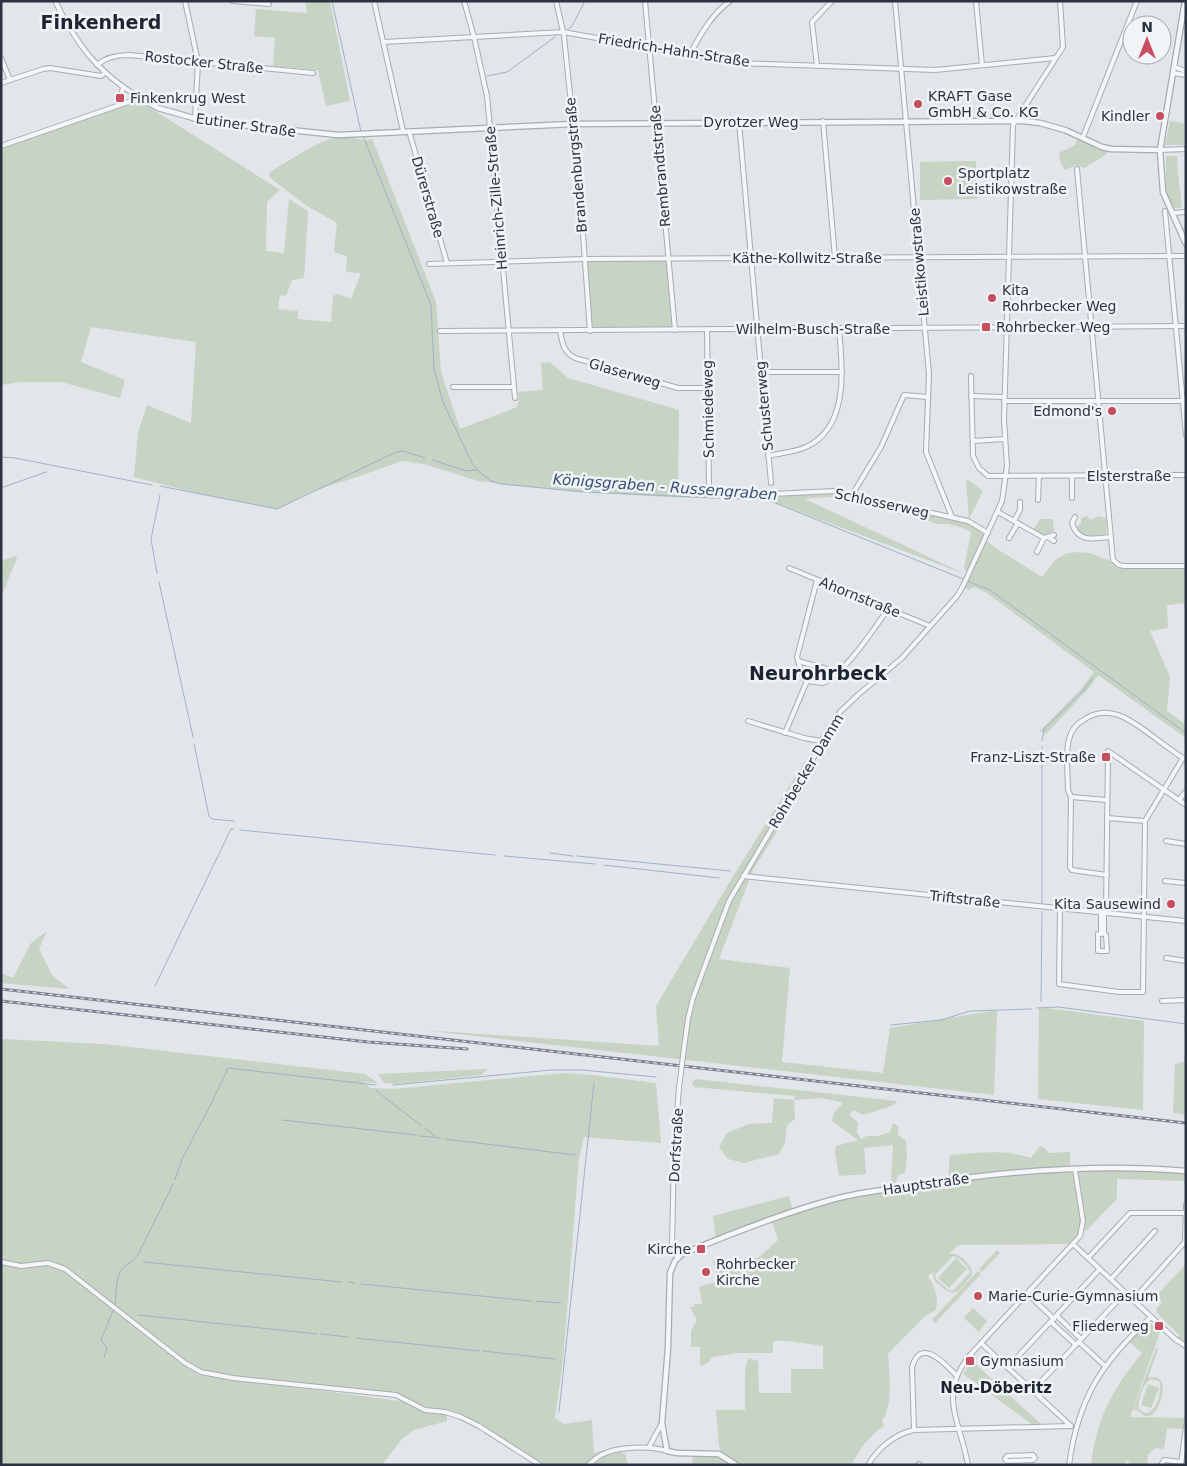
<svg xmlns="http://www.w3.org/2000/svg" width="1187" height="1466" font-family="'DejaVu Sans',sans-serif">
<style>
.green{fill:#c7d3c3;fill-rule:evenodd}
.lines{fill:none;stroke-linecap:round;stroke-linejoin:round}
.stream{stroke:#9eb2c8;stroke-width:1}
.minor-casing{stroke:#a7acb4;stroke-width:6}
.tertiary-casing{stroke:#a7acb4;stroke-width:7}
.minor{stroke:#f4f6f8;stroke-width:4}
.tertiary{stroke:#f4f6f8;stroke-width:4.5}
.rail-casing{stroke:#7c8492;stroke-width:3}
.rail{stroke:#f1f4f7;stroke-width:1;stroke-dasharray:4;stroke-linecap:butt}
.minor-bridge-casing{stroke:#a7acb4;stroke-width:6;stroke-linecap:butt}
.minor-bridge{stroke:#f4f6f8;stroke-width:4}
.poi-dot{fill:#c84d5e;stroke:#f1f4f7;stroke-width:2}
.labels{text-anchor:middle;stroke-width:5;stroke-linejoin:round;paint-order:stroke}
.street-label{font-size:14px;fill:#2b3241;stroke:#f1f4f7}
.poi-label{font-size:14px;fill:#2b3241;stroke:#f1f4f7;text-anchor:start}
.water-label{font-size:15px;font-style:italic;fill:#365173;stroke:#f1f4f7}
.neighbourhood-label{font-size:15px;font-weight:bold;fill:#1d2432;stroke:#f1f4f7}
.district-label{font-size:19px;font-weight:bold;fill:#1d2432;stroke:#f1f4f7}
</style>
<rect width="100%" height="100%" fill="#e2e5ea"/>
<g class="green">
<polygon points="305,1 330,1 350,101 326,106 318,70 273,66 275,38 254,36 256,9 307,13"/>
<path d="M138,100L280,190L267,202L266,251L284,253L289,199L308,211L304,278L292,280L286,296L280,295L278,309L298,311V319L331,322L333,296L338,294L351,299L361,273L346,272L347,256L334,252L337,223L307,206L269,177L270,172C289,161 317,141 337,137C347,135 356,138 365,141L372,138L436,302L441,372L460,429L517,407L519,398L518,392L543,390L541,363L550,362L568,378L679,410L678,493L772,495L832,494L968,523L986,536V540L994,547L1042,577L1055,560L1065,554L1077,552L1090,553L1108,560L1122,567H1185L1186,603L1167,605L1168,628L1150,631L1170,677L1167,711L1186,725V738L1098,675L1089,688L1046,734L1040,731L1082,688L1094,672L987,593L974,587L969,590L964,587L969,576L964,568L971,532L963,528L949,524H937L921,518L897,514L828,497L805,499L965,574L773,502L763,500L666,497L584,492L513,485L478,481L424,464L402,461L357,477L313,491L277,509L188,491L134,477L138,432L147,405L191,423L196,342L91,327L81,362L125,380L120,398L61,382H21L1,385V149Z"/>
<polygon points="1170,121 1184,123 1184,145 1165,145"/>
<polygon points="1079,137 1108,151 1104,156 1084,168 1076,165 1065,170 1061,164 1059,153 1075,145"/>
<polygon points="1166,156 1177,156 1178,174 1182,208 1174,208 1166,192"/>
<polygon points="976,161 977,199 920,200 920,162"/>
<polygon points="667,260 673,329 593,330 586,261"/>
<polygon points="966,480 968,480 983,491 969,519"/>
<polygon points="1088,516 1090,520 1099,516 1107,519 1106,534 1085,536 1076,532 1077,527 1081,523 1081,518"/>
<polygon points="1040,519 1053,519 1054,534 1045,536 1033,530"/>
<polygon points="15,556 17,558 1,597 1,561"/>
<polygon points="805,761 809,780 753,870 719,959 790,968 782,1062 883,1073 890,1028 997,1010 994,1095 423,1030 659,1046 656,1006 729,883"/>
<polygon points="47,931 39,949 52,975 69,989 1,983 1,973 13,978 31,943"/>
<polygon points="1039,1007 1144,1021 1143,1110 1038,1099"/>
<path d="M1,1039L104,1044L365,1074L378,1083L363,1082L370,1088L394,1089L563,1073L591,1075L656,1083L661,1143L584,1137L579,1158L563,1361L555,1418L564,1424L592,1420L594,1454L600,1451L612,1448L613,1450L596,1456L584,1465H542L470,1419L456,1412L447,1410V1421L414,1430L401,1440L382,1465H1ZM184,1373L301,1383L399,1395L408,1402Z"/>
<polygon points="1186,1061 1186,1115 1173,1113 1175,1064"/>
<polygon points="488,1069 481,1075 396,1084 384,1083 378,1074"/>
<polygon points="695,1079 897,1101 894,1105 864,1115 853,1110 849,1115 858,1122 857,1133 861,1139 867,1136 878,1136 890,1132 893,1123 898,1126 898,1135 906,1141 907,1156 905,1173 898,1175 896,1182 891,1186 893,1145 864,1148 866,1174 839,1176 835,1152 836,1146 858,1140 832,1121 834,1113 842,1104 841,1102 821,1098 794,1100 795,1119 787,1125 785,1143 779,1154 744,1163 728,1159 719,1147 727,1133 749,1124 772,1123 774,1098 794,1100 795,1096 694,1087 692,1084"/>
<path d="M1040,1146L1046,1149L1048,1153L1070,1152V1166L1067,1171H1071L1074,1173C1110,1169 1148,1169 1185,1174V1181L1117,1179V1199L1086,1231L1081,1230L1069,1244L958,1245L949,1254C959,1252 965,1261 971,1267L972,1275C955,1296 954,1299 934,1280L933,1272L928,1276C935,1288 939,1297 936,1310L925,1316L888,1354C889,1376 894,1402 882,1421L884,1426C870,1435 858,1450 852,1465H739L726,1455L719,1452L721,1447H719L716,1410H745V1372L748,1358L758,1361L759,1393H791V1369H823V1346L788,1341H773V1353H739L712,1357L708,1363L700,1366V1347H691V1331L697,1320L690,1307H694V1304H702L699,1287L719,1281L712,1260L715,1262L758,1258L778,1240L771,1219L716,1240L713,1216L789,1196L793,1212L832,1201L948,1181L950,1155C977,1153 1005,1149 1031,1158ZM953,1256C959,1257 968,1266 970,1272L954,1290L950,1291L936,1279L935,1275Z"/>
<polygon points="997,1250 1000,1253 982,1272 979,1269"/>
<polygon points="956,1258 967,1269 949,1288 938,1278"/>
<polygon points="1186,1264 1186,1346 1175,1339 1179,1335 1156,1312 1157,1311 1156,1309 1162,1302 1156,1296"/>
<polygon points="978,1271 981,1274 935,1323 932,1320"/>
<polygon points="973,1308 987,1321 979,1332 964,1318"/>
<path d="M1149,1322L1160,1332L1130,1417L1186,1418L1182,1429L1167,1428L1164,1449L1155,1448L1148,1455L1147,1465H1131L1127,1460L1123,1465H1091C1096,1419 1113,1388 1142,1353L1128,1340Z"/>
<path d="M1156,1348L1158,1349L1148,1378C1173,1372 1161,1408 1153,1414C1150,1416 1148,1416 1144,1416L1137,1410H1133ZM1151,1379L1159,1381C1164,1391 1153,1424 1139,1409C1137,1401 1143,1383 1151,1379Z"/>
<polygon points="972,1361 1042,1425 1033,1425 963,1374"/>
<polygon points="1148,1384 1159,1388 1151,1408 1141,1405"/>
<polygon points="620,1452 625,1454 628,1465 593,1465 604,1456"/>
<polygon points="693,1455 718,1456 733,1465 692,1465"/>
</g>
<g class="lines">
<g class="stream">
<polyline points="332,1 361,132"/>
<polyline points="568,29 572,26 585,1"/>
<polyline points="487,76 507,72 555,37"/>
<polyline points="363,136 431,305 434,369 443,402 472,463 477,470 491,481 501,484 584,492 763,500 773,502 963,579"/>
<polyline points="1,457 15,458 152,485"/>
<polyline points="433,460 466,471 476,470"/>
<polyline points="160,486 277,509 396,452 403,451 425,458"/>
<polyline points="1,488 46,472"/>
<polyline points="157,573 151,539 160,495"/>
<polyline points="967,581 990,590 1186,733"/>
<polyline points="159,582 193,737"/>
<polyline points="1042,741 1044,729 1084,690 1093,678"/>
<polyline points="194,744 209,816 212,819 234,821"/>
<polyline points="240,830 495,855"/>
<polyline points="550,853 573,856"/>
<polyline points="504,856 595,864"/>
<polyline points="577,856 730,871"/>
<polyline points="604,865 719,878"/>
<polyline points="1042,903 1042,747"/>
<polyline points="155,986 231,829 234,829"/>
<polyline points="1041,1001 1042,912"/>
<polyline points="1037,1008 1058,1007 1074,1009 1186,1024"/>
<polyline points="891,1025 941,1020 970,1011 1031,1009"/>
<polyline points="393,1085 551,1070 582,1070 656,1077"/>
<polyline points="375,1090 422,1126"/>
<polyline points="282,1120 416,1135"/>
<polyline points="425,1128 436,1137"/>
<polyline points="420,1136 441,1138"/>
<polyline points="445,1139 575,1155"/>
<polyline points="175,1180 182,1159 210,1106 228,1068 376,1085"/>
<polyline points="144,1262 341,1282"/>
<polyline points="348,1282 354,1283"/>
<polyline points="361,1284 531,1301"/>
<polyline points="536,1301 560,1303"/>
<path d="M115,1304C117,1293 115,1276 123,1268C128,1263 133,1261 138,1255L173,1184"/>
<polyline points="138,1315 317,1334"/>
<polyline points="321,1334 348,1337"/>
<polyline points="356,1338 479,1351"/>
<polyline points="483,1351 555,1359"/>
<polyline points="104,1358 107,1348 101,1340 113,1311"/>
<polyline points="559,1412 594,1083"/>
</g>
<defs>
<g id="minor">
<path d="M55,1C77,45 97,72 140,98"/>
<polyline points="185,1 198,62 195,119"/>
<polyline points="233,1 269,4"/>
<polyline points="374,1 403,131"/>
<polyline points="464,1 474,37 487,96 515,398"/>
<polyline points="556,1 564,36 580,192 590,331"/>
<polyline points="645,1 675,330"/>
<polyline points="895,1 929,374 926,452 952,517"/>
<polyline points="976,1 982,65"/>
<polyline points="384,42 563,32 738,63 935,70 1055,58"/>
<path d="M690,54C701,34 711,15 730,1"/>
<polyline points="1,58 10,80"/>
<path d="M97,65C106,57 116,55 129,55L313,73"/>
<polyline points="817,66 812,22 832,1"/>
<polyline points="1174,67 1186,71"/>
<polyline points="1173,73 1186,75"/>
<polyline points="1,83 43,69 50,68 101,76 105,73"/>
<polyline points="122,104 120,98 123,88"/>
<polyline points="823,121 835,258"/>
<polyline points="739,122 771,483"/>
<polyline points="409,131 447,263"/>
<polyline points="1083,137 1137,1"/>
<polyline points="1,146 140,98"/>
<polyline points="1160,150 1186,149"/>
<polyline points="1077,169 1113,560 1119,565 1124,566 1186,566"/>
<polyline points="1165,211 1186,435"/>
<polyline points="1172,213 1186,212"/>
<polyline points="429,264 584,259 1186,256"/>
<path d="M560,330C562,342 563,352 575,358L678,388H708"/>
<polyline points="707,330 709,488"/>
<polyline points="440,331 1186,326"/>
<polyline points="761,372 842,372"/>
<polyline points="971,376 973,456 979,468 988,476 1186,475"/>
<polyline points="453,387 513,387"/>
<polyline points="971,396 1004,397"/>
<polyline points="1004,401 1186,401"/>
<polyline points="973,441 1005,439"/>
<path d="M768,456C781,453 795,452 806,447C850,427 842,367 839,328"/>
<polyline points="1072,476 1072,498"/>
<polyline points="772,494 834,491 968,521 988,533"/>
<polyline points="852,495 881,447 904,395 927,397"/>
<polyline points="1038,500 1039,476"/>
<polyline points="998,512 1044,538 1037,552"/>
<path d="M1075,517L1072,523C1078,544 1095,538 1111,537"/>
<polyline points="1014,521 1020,510 1020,502"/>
<polyline points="1048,537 1054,541"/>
<polyline points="1009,538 1018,523"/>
<polyline points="1044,538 1054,535"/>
<polyline points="789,568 930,626"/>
<polyline points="798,661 838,672"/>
<path d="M807,681L823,683C845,673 874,629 888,609"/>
<polyline points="807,681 803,678 797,657 817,580"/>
<polyline points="748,721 804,738 821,741"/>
<polyline points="785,733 807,681"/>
<polyline points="1071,797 1107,800"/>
<polyline points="1179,800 1186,791"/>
<polyline points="1107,818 1145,821"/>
<polyline points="1166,841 1186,844"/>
<polyline points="743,876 1186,921"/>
<polyline points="1165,881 1186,883"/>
<path d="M1060,908L1059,984L1119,992H1143L1145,821L1183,758C1172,751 1162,743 1151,735C1132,721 1110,703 1085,719C1078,723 1071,730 1069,739C1065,755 1068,774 1068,790L1071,797L1070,867L1072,870L1107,875"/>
<polyline points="1101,912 1101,934 1098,934 1098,951 1107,951 1106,935 1104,934 1104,913"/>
<polyline points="1106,913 1108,751 1186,805"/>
<polyline points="1166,958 1186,961"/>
<polyline points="1162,1001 1186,1000"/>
<polyline points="684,1048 688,1019 693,998 729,901 813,759 821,741 840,712 859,694 902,658 957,596 963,586 1002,501 1007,466 1004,420 1013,125 1063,47 1060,1"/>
<polyline points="1074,1245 1175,1339 1186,1346"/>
<polyline points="678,1258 674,1252 672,1246 674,1152 679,1088"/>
<polyline points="1088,1258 1130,1213 1186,1213"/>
<polyline points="1,1262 21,1266 48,1263 65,1269 185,1363 201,1372 233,1378 396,1395 425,1410 445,1412 461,1417 479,1426 540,1465"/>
<polyline points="1111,1279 1155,1231"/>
<polyline points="1028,1294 1054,1319"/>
<polyline points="1133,1300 1185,1242 1186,1205"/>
<polyline points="1057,1316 1081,1339"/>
<polyline points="1051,1322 1076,1345"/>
<polyline points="1079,1342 1105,1366"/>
<polyline points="981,1343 1071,1426"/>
<polyline points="1008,1367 1100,1269"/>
<polyline points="1032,1391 1125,1293"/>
<path d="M914,1430L912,1367C921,1336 945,1364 957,1376"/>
<polyline points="649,1447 662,1423"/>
<polygon points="1033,1455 1035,1458 1033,1460 1007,1461 1005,1459 1007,1456"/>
<polyline points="919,1464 919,1465"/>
<path d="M588,1465C592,1462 596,1458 601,1455C618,1446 649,1446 667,1451"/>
<path d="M868,1465C878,1448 895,1434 914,1430L1070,1426"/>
<path d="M968,1465C960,1420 937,1394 971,1354L1080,1236L1083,1221L1075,1170"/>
<path d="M1069,1465C1078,1398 1102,1362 1151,1317"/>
<polyline points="1161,1465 1164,1460 1181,1462"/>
<polyline points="1181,1465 1186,1426"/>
</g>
<g id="tertiary">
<polyline points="1185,1 1160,150 1163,192 1186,244"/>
<polyline points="140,98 158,108 204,121 338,135 573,124 1024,121 1040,123 1065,130 1102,147 1111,149 1160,150"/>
<path d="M736,1465L719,1454L677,1453L667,1451L662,1423L668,1348L670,1273L675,1261L682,1254C730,1234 780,1214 831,1200C859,1192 889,1189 917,1185C1005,1171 1097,1163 1186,1171"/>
</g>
</defs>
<use href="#minor" class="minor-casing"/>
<use href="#tertiary" class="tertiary-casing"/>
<use href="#minor" class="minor"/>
<use href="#tertiary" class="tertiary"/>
<defs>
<g id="rail">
<polyline points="1,989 1186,1123"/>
<polyline points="1,1001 368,1042 467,1049"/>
</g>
</defs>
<use href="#rail" class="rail-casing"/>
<use href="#rail" class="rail"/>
<defs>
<polyline id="minor-bridge" points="679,1088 684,1048"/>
</defs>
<use href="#minor-bridge" class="minor-bridge-casing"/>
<use href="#minor-bridge" class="minor-bridge"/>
</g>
<g class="poi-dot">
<rect x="115" y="93" width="10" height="10" rx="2.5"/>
<circle cx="918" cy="104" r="5"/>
<circle cx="1160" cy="116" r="5"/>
<circle cx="948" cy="181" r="5"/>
<circle cx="992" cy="298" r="5"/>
<rect x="981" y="322" width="10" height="10" rx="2.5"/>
<circle cx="1112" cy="411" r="5"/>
<rect x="1101" y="752" width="10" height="10" rx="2.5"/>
<circle cx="1171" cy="904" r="5"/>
<rect x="696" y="1244" width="10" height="10" rx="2.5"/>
<circle cx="706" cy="1272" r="5"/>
<circle cx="978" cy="1296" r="5"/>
<rect x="1154" y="1321" width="10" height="10" rx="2.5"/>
<rect x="965" y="1356" width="10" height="10" rx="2.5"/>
</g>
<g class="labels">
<g class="street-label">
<text transform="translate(674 50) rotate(9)" y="5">Friedrich-Hahn-Straße</text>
<text transform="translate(204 62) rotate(6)" y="5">Rostocker Straße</text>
<text x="751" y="127">Dyrotzer Weg</text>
<text transform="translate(246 125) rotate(8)" y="5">Eutiner Straße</text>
<text transform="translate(576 165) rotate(-95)" y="5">Brandenburgstraße</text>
<text transform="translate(660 166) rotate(-95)" y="5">Rembrandtstraße</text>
<text transform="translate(428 197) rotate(74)" y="5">Dürerstraße</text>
<text transform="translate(496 198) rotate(-95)" y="5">Heinrich-Zille-Straße</text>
<text x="807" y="263">Käthe-Kollwitz-Straße</text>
<text transform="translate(919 262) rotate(-95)" y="5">Leistikowstraße</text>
<text x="813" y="334">Wilhelm-Busch-Straße</text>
<text transform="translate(625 373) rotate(16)" y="5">Glaserweg</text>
<text transform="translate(764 406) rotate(-95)" y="5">Schusterweg</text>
<text transform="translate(708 409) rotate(-91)" y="5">Schmiedeweg</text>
<text x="1129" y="481">Elsterstraße</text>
<text transform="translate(882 503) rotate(12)" y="5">Schlosserweg</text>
<text transform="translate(860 597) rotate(22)" y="5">Ahornstraße</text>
<text transform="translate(806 771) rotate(-59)" y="5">Rohrbecker Damm</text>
<text transform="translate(965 899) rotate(6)" y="5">Triftstraße</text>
<text transform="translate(676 1145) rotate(-87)" y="5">Dorfstraße</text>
<text transform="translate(926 1184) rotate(-8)" y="5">Hauptstraße</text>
</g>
<g class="poi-label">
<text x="928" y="101">KRAFT Gase<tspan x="928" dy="16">GmbH &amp; Co. KG</tspan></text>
<text x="130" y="103">Finkenkrug West</text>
<text x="1150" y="121" text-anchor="end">Kindler</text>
<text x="958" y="178">Sportplatz<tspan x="958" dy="16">Leistikowstraße</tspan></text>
<text x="1002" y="295">Kita<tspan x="1002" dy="16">Rohrbecker Weg</tspan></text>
<text x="996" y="332">Rohrbecker Weg</text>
<text x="1102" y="416" text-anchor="end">Edmond's</text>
<text x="1096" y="762" text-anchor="end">Franz-Liszt-Straße</text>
<text x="1161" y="909" text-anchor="end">Kita Sausewind</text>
<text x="691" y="1254" text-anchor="end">Kirche</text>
<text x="716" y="1269">Rohrbecker<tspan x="716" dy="16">Kirche</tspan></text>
<text x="988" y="1301">Marie-Curie-Gymnasium</text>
<text x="1149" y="1331" text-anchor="end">Fliederweg</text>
<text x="980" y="1366">Gymnasium</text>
</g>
<g class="water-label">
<text transform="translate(665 487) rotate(4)" y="5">Königsgraben - Russengraben</text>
</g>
<g class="neighbourhood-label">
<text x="996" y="1393">Neu-Döberitz</text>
</g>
<g class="district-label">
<text x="101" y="29">Finkenherd</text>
<text x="818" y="680">Neurohrbeck</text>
</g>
</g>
<rect width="1187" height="1466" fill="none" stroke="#2b3241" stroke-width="5"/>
<g transform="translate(1147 40)"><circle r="24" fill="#f1f4f7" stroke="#a2a6ae"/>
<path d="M0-4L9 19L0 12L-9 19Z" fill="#c84d5e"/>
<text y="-8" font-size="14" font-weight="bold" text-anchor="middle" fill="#2b3241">N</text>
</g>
</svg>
